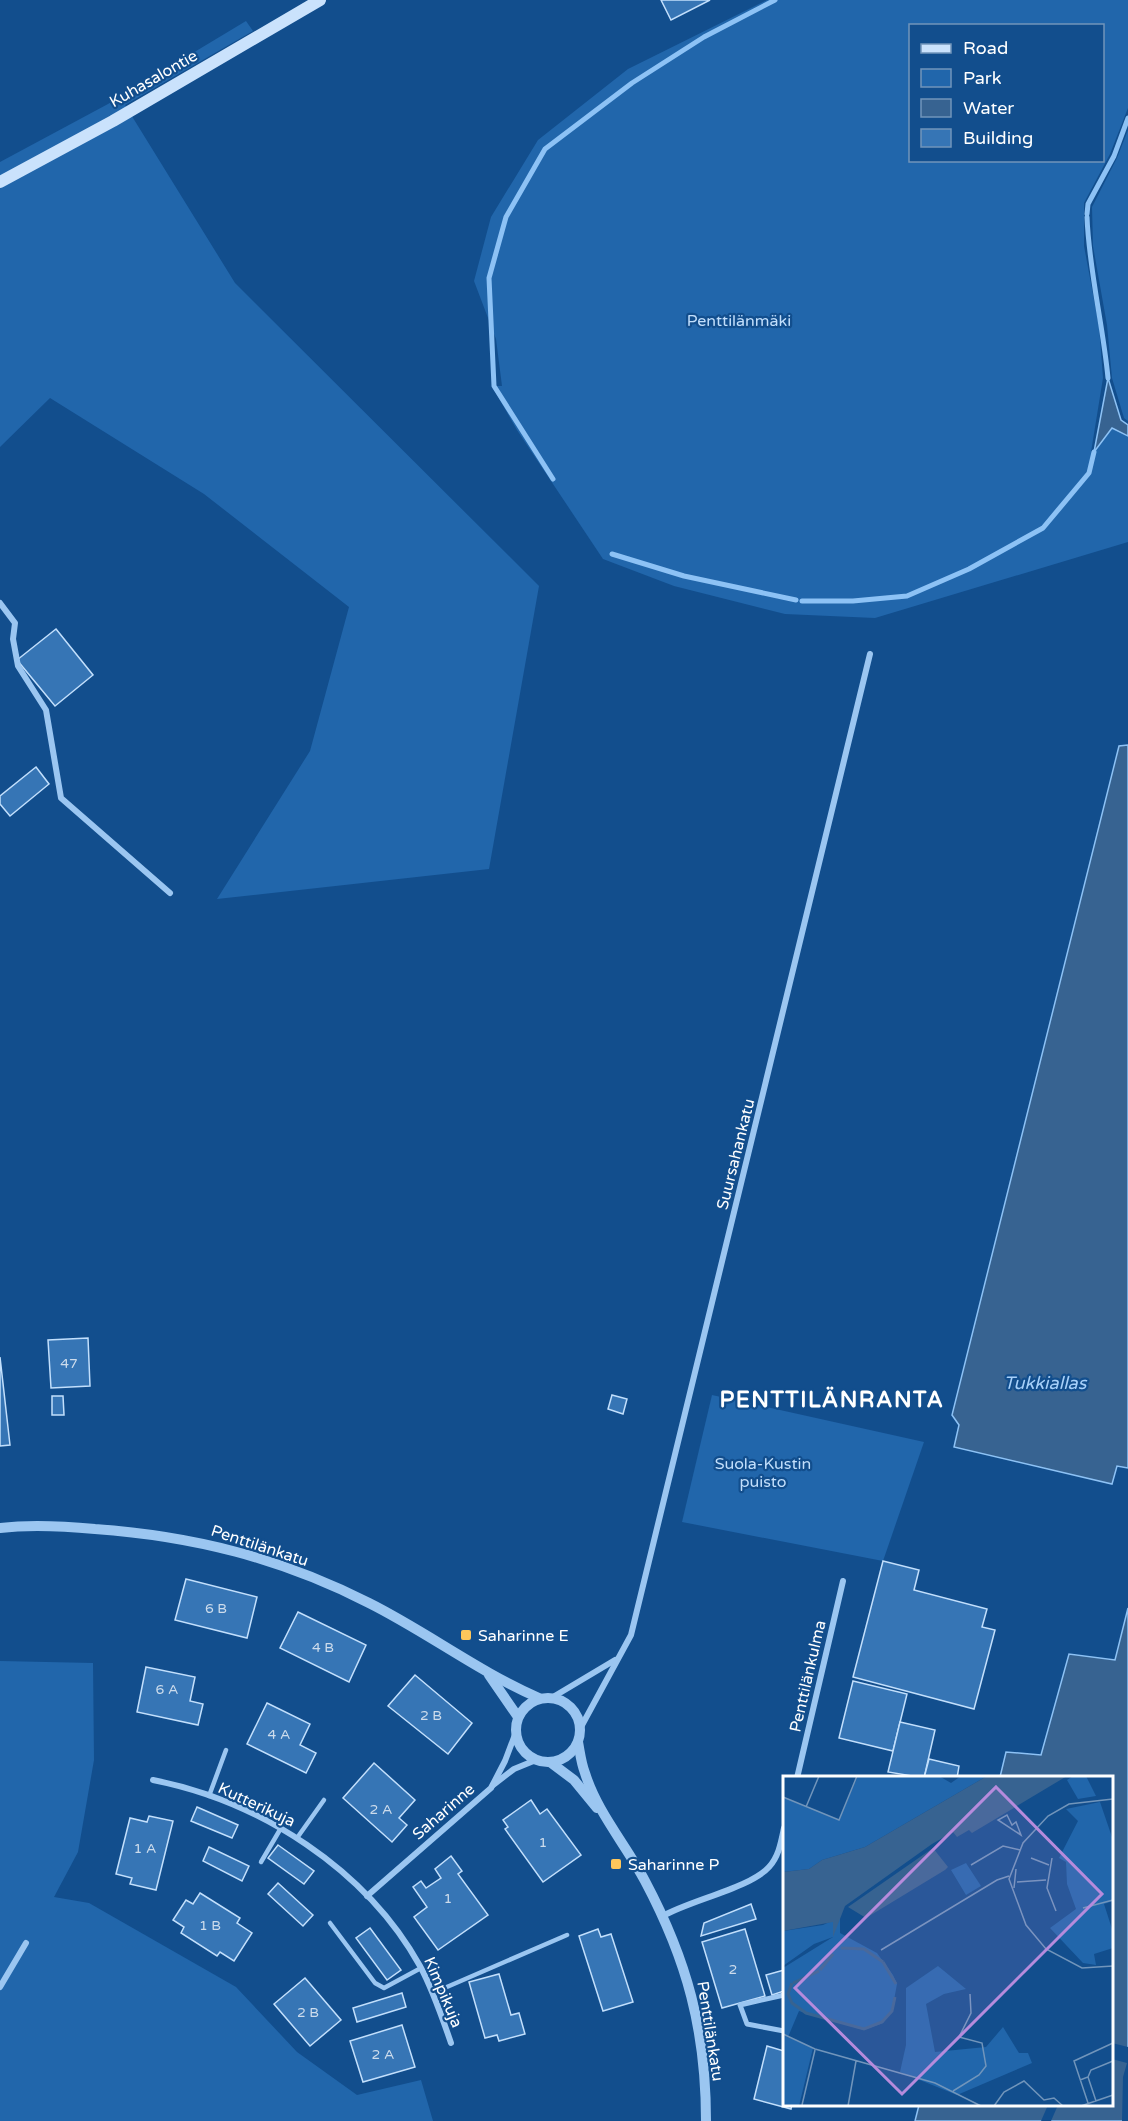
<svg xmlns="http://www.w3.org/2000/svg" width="1128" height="2121" font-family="'Varela Round',sans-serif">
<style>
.green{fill:#2166ab;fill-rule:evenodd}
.water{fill:#376391;stroke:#8dc2f5;stroke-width:1.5}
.pier{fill:#124e8d}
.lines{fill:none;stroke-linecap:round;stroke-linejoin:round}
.stream{stroke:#8dc2f5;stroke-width:5}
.building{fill:#3675b5;stroke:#c2dffc;stroke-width:1.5}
.service{stroke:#9bc6f1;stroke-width:4.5}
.pedestrian{stroke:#9bc6f1;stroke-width:5}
.minor{stroke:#9bc6f1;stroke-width:6}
.tertiary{stroke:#9bc6f1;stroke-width:10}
.secondary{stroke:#cae2fc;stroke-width:12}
.poi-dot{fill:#ffc75b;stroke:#124e8d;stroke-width:2}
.labels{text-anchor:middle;stroke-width:4.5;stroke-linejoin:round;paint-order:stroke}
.number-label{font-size:14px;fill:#cddcec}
.street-label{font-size:16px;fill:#fff;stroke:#124e8d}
.park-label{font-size:16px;fill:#c2dffc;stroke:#124e8d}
.poi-label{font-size:16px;fill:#fff;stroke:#124e8d;text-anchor:start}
.water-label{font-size:18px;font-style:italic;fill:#a7d0f9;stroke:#124e8d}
.district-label{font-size:22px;font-weight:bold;letter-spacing:1.5px;fill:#fff;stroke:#124e8d}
.inset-river{fill:none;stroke:#376391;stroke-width:3}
.inset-road{fill:none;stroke:#7195bb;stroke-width:1.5}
.view{fill:#b68bdc;fill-opacity:0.15;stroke:#b68bdc;stroke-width:3}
.inset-edge{fill:none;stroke:#fff;stroke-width:3}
</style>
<rect width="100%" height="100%" fill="#124e8d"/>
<g class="green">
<path d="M767,0H1128V108L1110,154L1084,203V246L1099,326L1103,378L1091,452L1112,428L1128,436V542L875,618L785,614L674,586L603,559L517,430L492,386H502L496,339L474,281L491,217L538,140L628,69ZM910,26H1102V160H910Z"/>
<polygon points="246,21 253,31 125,105 235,283 539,586 489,869 217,899 310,751 349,607 204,494 50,398 0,447 0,162 108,104"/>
<polygon points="1128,130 1128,421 1124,418 1112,378 1107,325 1093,246 1092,207 1117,158"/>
<polygon points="712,1395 924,1442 883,1561 682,1522"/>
<polygon points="0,1661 93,1663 94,1760 78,1852 54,1897 89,1903 236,1987 297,2052 357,2095 421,2080 433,2121 0,2121"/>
</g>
<g class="water">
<polygon points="1108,378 1121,420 1128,425 1128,436 1112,428 1094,452"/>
<polygon points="1128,745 1128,1468 1117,1466 1112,1484 954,1447 959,1425 952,1415 1119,746"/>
<polygon points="1128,1608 1128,2121 915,2121 919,2105 1112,2104 1112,1778 1000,1777 1006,1752 1041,1755 1069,1654 1115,1660"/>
</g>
<g class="pier">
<polygon points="1112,2043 1128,2047 1128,2121 1122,2121 1123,2077 1127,2063 1112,2059"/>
<polygon points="1048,2105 1058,2105 1051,2121 1041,2121"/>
</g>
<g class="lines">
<g class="stream">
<polyline points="1087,214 1088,204 1114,156 1128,118"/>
<path d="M1087,217C1089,271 1103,324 1108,378"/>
<polyline points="553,479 494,386 489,278 506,217 545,149 632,83 704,37 775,0"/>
<polyline points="612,554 684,576 796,600"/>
<polyline points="802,601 853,601 907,596 969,569 1043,528 1089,473 1094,452"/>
</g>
</g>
<g class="building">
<polygon points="661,0 710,0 671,20"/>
<polygon points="56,629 93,675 55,706 17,660"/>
<polygon points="36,767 49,784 10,816 0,804 0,796"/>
<polygon points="88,1338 90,1386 51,1388 48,1340"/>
<polygon points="0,1357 10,1445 0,1446"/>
<polygon points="612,1395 627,1399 623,1414 608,1409"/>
<polygon points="52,1396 63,1396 64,1415 52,1415"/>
<polygon points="883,1561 919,1570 914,1590 987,1609 982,1627 995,1630 974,1709 853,1677"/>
<polygon points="186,1579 257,1597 247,1638 175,1620"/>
<polygon points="298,1612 366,1645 349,1682 280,1648"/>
<polygon points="146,1667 195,1677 190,1701 203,1704 198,1725 137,1712"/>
<polygon points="415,1675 472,1723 448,1754 388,1706"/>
<polygon points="853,1681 907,1694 893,1751 839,1738"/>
<polygon points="267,1703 310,1724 300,1745 316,1753 306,1773 247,1744"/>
<polygon points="900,1722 935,1730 924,1778 888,1772"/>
<polygon points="929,1759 959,1766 957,1778 924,1778"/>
<polygon points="374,1763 415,1800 399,1818 407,1825 392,1842 343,1798"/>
<polygon points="531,1800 540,1814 547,1809 581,1855 543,1882 505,1829 508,1827 503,1820"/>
<polygon points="197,1807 238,1825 232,1838 191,1821"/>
<polygon points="149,1816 173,1821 156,1890 130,1884 132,1878 116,1874 130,1818 147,1822"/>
<polygon points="278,1845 314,1871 304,1884 268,1858"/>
<polygon points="209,1847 249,1866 242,1881 203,1861"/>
<polygon points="451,1856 462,1871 458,1874 488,1915 438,1950 414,1917 427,1907 413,1887 421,1881 426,1888 441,1878 435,1869"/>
<polygon points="278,1883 313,1915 303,1926 268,1894"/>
<polygon points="200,1893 240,1918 237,1923 252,1933 234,1961 220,1952 217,1956 181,1933 184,1927 173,1920 186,1900 193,1904"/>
<polygon points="751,1904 756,1919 701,1936 704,1923"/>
<polygon points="370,1928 401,1970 387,1980 356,1938"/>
<polygon points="598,1929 601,1937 611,1934 633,2002 603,2011 579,1936"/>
<polygon points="745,1929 765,1996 722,2008 702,1942"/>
<polygon points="784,1970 784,1991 772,1995 766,1975"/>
<polygon points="499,1974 511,2015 519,2013 525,2034 499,2041 497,2035 485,2038 469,1982"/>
<polygon points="305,1978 341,2020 310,2046 274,2004"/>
<polygon points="402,1993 406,2007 357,2022 353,2008"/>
<polygon points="402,2025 415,2067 363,2082 350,2041"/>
<polygon points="767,2046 784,2051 784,2104 792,2104 791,2109 754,2099"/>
</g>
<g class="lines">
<g class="service">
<polyline points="209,1796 226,1750"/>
<polyline points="297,1838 324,1800"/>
<polyline points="261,1862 281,1828"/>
<polyline points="330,1923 375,1983 384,1988 421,1968"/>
<polyline points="433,1993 567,1935"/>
</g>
<polyline class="pedestrian" points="784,1995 740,2005 747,2024 784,2031"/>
<g class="minor">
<polyline points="0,603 15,623 13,639 18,666 46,710 61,798 170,893"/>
<polyline points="553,1697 615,1660"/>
<polyline points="581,1727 631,1635 870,654"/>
<polyline points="797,1778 843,1581"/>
<path d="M153,1780C260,1801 366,1869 420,1966C433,1990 442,2017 451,2043"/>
<polyline points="493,1785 514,1769 536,1760"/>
<polyline points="367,1896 491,1788 505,1761 516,1732"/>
<path d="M663,1916C691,1900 750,1888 769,1867C779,1856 781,1842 784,1828"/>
<polyline points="0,1987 26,1943"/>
</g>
<g class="tertiary">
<path d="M0,1528C31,1524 64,1526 95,1529C193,1536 281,1558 369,1603C427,1632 479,1672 539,1698"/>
<polyline points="489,1675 518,1717"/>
<circle cx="548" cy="1730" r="32"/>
<path d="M578,1742C580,1752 581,1763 585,1773C597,1812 626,1845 645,1881C687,1960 706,2030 706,2121"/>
<polyline points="550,1762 574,1780 597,1808"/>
</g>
<polyline class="secondary" points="0,182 113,121 320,0"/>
</g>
<g class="poi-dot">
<rect x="460" y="1629" width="12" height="12" rx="3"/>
<rect x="610" y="1858" width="12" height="12" rx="3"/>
</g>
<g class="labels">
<g class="number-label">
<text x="69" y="1368">47</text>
<text x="216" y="1613">6 B</text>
<text x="323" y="1652">4 B</text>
<text x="167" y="1694">6 A</text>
<text x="431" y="1720">2 B</text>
<text x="279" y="1739">4 A</text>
<text x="381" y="1814">2 A</text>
<text x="543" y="1847">1</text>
<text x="145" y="1853">1 A</text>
<text x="448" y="1903">1</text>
<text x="210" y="1930">1 B</text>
<text x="733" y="1974">2</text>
<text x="308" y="2017">2 B</text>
<text x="383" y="2059">2 A</text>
</g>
<g class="street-label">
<text transform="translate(153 78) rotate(-30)" y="6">Kuhasalontie</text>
<text transform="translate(735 1154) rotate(-76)" y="6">Suursahankatu</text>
<text transform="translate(260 1545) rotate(18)" y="6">Penttilänkatu</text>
<text transform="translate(807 1676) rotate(-77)" y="6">Penttilänkulma</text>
<text transform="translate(257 1804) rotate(25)" y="6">Kutterikuja</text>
<text transform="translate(443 1811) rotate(-41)" y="6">Saharinne</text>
<text transform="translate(444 1992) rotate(67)" y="6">Kimpikuja</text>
<text transform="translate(711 2031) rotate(81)" y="6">Penttilänkatu</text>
</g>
<g class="park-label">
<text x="739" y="326">Penttilänmäki</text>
<text x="763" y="1469">Suola-Kustin<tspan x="763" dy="18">puisto</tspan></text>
</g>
<g class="poi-label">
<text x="478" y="1641">Saharinne E</text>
<text x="628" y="1870">Saharinne P</text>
</g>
<g class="water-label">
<text x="1045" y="1389">Tukkiallas</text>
</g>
<g class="district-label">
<text x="832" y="1407">PENTTILÄNRANTA</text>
</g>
</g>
<g transform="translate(783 1776)">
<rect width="330" height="330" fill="#124e8d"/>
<path d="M75,0H156L168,7L178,0H204L82,71L39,84L26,93L0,96V21L56,44ZM290,0H303L313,20L295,23L284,4ZM317,26L330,64V125L321,128L330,156V172L311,178L313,189L300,187L267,152L293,133L284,108L283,86L276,82L295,45L283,33ZM183,87L198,110L183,119L168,94ZM57,141V157L94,177L110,199L114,208L109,235L100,247L81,254L16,235L5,261L0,258V192L50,161L31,168L0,190V155L40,149ZM155,190L183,213L161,218L143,228L152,276L203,271L220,251L236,277H245L249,287L174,319L117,296L123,269V212ZM0,259L30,272L16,330L0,328Z" fill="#2166ab"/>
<path d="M204,0H284L189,57L186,54L174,61L170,56L149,68L62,130L50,161V146L0,155V96L26,93L39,84L82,71ZM150,72L165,91L162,94L83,142L65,131Z" fill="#376391"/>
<path class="inset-river" d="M58,172L81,173L100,186M100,186L113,208M37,194L50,178M9,207L5,218L9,227L23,237L81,253L99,246L109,235L112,221M10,207L36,195"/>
<path class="inset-road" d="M0,21L56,44L74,0M330,23L286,28L265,40L240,67L226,103L243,149L263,173L299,192L330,190M23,31L36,0M224,39L229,49L233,46L238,59L215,44ZM248,82L266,89M269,82L264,112L273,135M188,89L220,70L237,74M234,106L263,104M231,112L233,93M300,132L330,124M98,174L214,104L226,100M0,258L32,273L152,307L198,330M305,301L313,325M297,304L305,301L308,294L330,285M170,315L196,299L203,290L199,267L176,261L188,237L187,218M305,327L291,285L330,267M19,329L32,274M65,330L73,285M211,330L221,316L241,305L261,324L271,322L280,330M298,330L330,319"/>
<path class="view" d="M213,11L319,118L119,318L12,212Z"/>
<rect width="330" height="330" class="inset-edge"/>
</g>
<rect x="909" y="24" width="195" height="138" fill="#124e8d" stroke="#7195bb" stroke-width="1.5"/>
<rect x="921" y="44" width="30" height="9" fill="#cae2fc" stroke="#7195bb" stroke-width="1.5"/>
<text x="963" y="54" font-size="18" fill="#ffffff">Road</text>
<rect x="921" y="69" width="30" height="18" fill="#2166ab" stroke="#7195bb" stroke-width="1.5"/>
<text x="963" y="84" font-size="18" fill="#ffffff">Park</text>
<rect x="921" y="99" width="30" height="18" fill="#376391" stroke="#7195bb" stroke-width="1.5"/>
<text x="963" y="114" font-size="18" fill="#ffffff">Water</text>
<rect x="921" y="129" width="30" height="18" fill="#3675b5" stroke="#7195bb" stroke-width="1.5"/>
<text x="963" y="144" font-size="18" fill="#ffffff">Building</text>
</svg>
